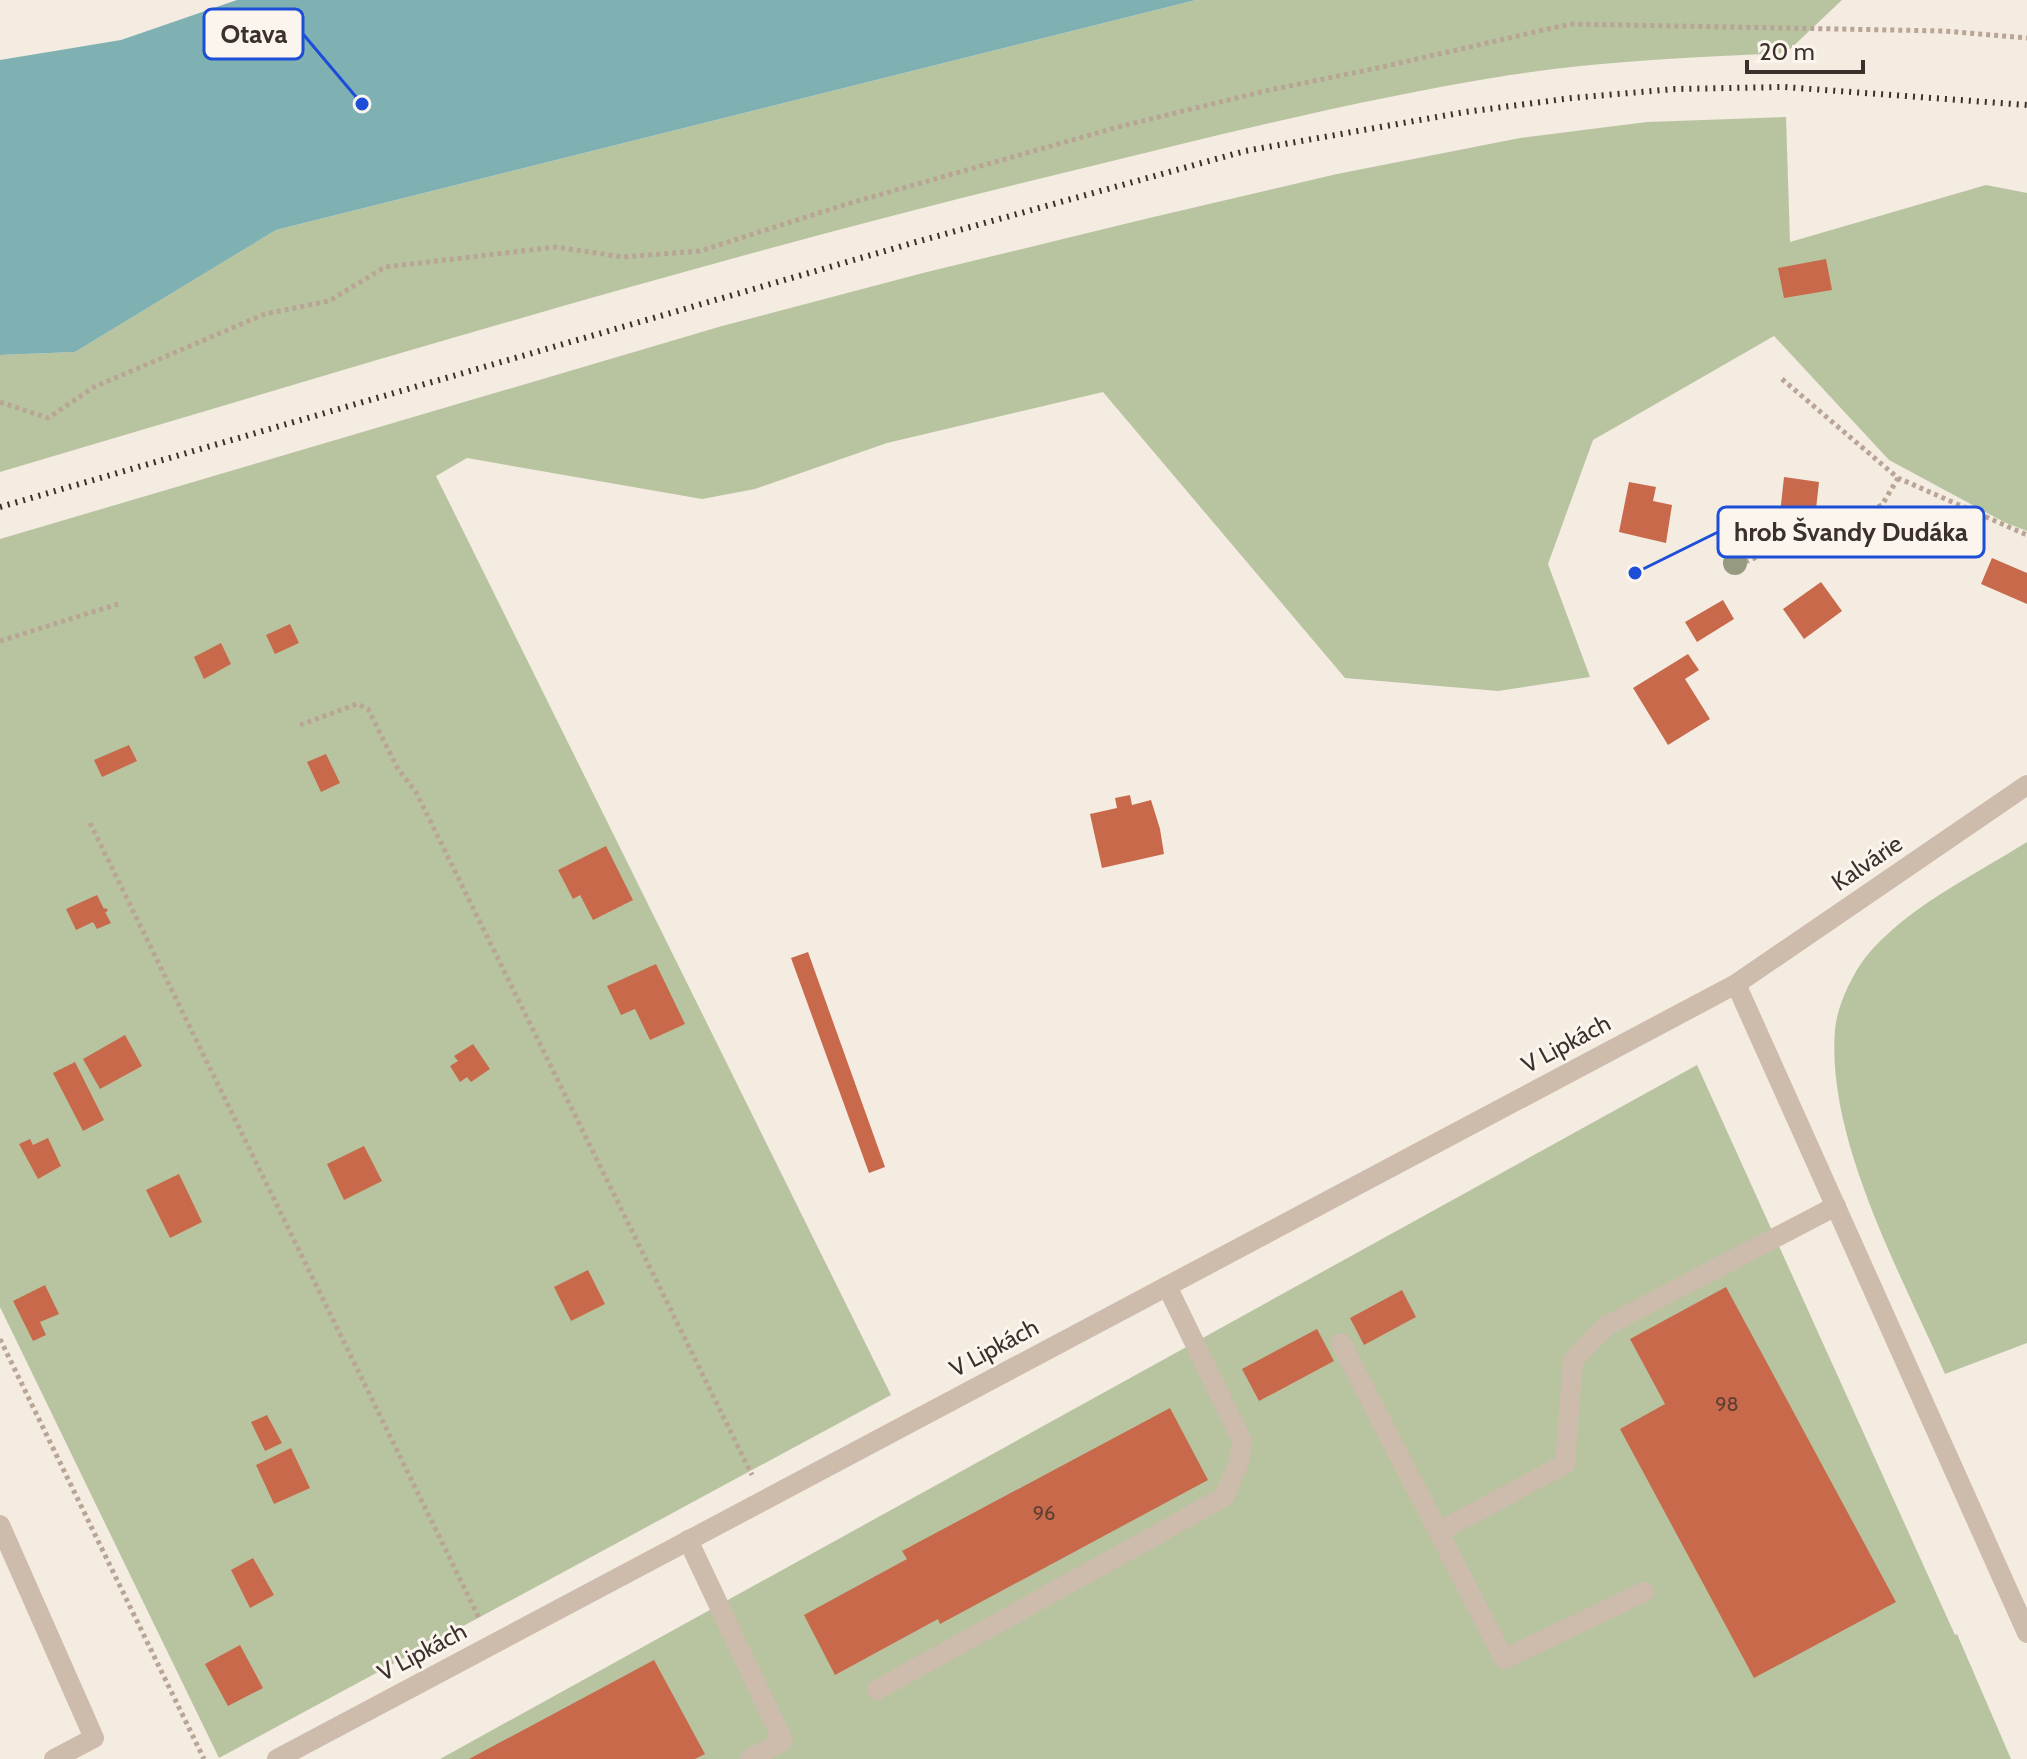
<svg xmlns="http://www.w3.org/2000/svg" width="2027" height="1759" font-family="Cabin,sans-serif">
<style>
.green{fill:#b8c4a0}
.water{fill:#7fb0b2}
.building{fill:#c8694b}
.lines{fill:none;stroke-linecap:round;stroke-linejoin:round}
.path{stroke:#b9a596;stroke-width:5;stroke-dasharray:4 4;stroke-linecap:butt}
.minor{stroke:#cdbbac;stroke-width:20}
.rail{stroke:#3b302b;stroke-width:6;stroke-dasharray:2 6;stroke-linecap:butt}
.tree{fill:#969b7f}
.labels{text-anchor:middle;stroke-width:6;stroke-linejoin:round;paint-order:stroke}
.number-label{font-size:20px;fill:#5e3e33}
.street-label{font-size:24px;fill:#3b302b;stroke:#fbf5ee}
.leader{fill:none;stroke:#1d4ed8;stroke-width:3}
.callout-dot{fill:#1d4ed8;stroke:#fbf5ee;stroke-width:3}
.callout{fill:#fbf5ee;stroke:#1d4ed8;stroke-width:3}
.callout-label{font-size:26px;text-anchor:middle;font-weight:bold;fill:#3b302b}
</style>
<rect width="100%" height="100%" fill="#f4ebe1"/>
<g class="green">
<path d="M1196,0H1842L1786,53C1694,57 1601,61 1510,75C1358,99 1208,138 1059,174C702,260 352,368 0,472V355L75,352L276,230Z"/>
<polygon points="1786,117 1790,242 1986,185 2027,193 2027,531 2004,522 1889,460 1774,336 1593,440 1548,564 1590,677 1498,691 1345,678 1103,392 887,443 755,489 702,499 467,458 436,476 891,1395 219,1758 0,1307 0,539 722,326 923,273 1145,219 1337,174 1520,138 1647,122"/>
<path d="M2027,842V1343L1945,1374C1902,1276 1826,1139 1835,1030C1837,1006 1851,977 1865,958C1905,908 1973,876 2027,842Z"/>
<polygon points="1697,1065 1955,1635 1957,1634 2011,1759 440,1759"/>
</g>
<polygon class="water" points="237,0 1196,0 276,230 75,352 0,355 0,60 121,40"/>
<g class="building">
<polygon points="1826,259 1832,290 1784,298 1778,268"/>
<polygon points="1784,477 1819,482 1815,518 1780,514"/>
<polygon points="1629,482 1656,487 1653,501 1672,505 1666,543 1619,532"/>
<polygon points="1992,558 2027,573 2027,604 1981,584"/>
<polygon points="1821,582 1842,611 1804,639 1783,609"/>
<polygon points="1723,600 1734,619 1697,642 1685,622"/>
<polygon points="290,624 299,643 275,654 266,635"/>
<polygon points="221,643 231,664 204,679 194,657"/>
<polygon points="1688,654 1699,670 1685,679 1710,719 1668,745 1633,688"/>
<polygon points="129,745 137,761 102,777 94,760"/>
<polygon points="326,754 340,783 321,792 307,762"/>
<polygon points="1130,795 1132,805 1151,800 1160,829 1164,854 1102,868 1090,814 1117,808 1115,798"/>
<polygon points="606,846 633,900 593,920 580,895 573,899 558,870"/>
<polygon points="97,895 104,909 106,908 108,911 105,912 111,923 97,929 93,922 76,930 66,909"/>
<polygon points="808,952 885,1167 869,1173 791,958"/>
<polygon points="656,964 685,1024 650,1040 635,1009 621,1015 607,986"/>
<polygon points="125,1035 142,1066 100,1089 83,1059"/>
<polygon points="473,1044 490,1069 471,1082 467,1077 460,1082 450,1066 458,1061 454,1056"/>
<polygon points="75,1062 104,1120 83,1131 53,1073"/>
<polygon points="48,1138 61,1166 38,1179 19,1144 30,1139 33,1145"/>
<polygon points="364,1146 382,1181 344,1200 327,1164"/>
<polygon points="179,1174 202,1222 170,1238 146,1190"/>
<polygon points="588,1270 605,1304 571,1321 554,1287"/>
<polygon points="45,1285 59,1314 40,1322 46,1335 33,1341 13,1301"/>
<polygon points="1726,1287 1896,1602 1754,1678 1620,1429 1665,1404 1630,1339"/>
<polygon points="1402,1290 1416,1317 1364,1345 1350,1318"/>
<polygon points="1317,1329 1334,1361 1259,1401 1242,1369"/>
<polygon points="1170,1408 1208,1480 940,1624 938,1619 835,1675 804,1615 907,1559 902,1551"/>
<polygon points="267,1415 282,1443 265,1451 251,1422"/>
<polygon points="291,1448 310,1488 274,1504 256,1465"/>
<polygon points="253,1558 274,1595 250,1608 231,1570"/>
<polygon points="240,1645 263,1688 228,1706 205,1664"/>
<polygon points="654,1660 705,1754 695,1759 469,1759"/>
</g>
<g class="lines">
<g class="path">
<polyline points="1782,379 1898,478 2027,535"/>
<polyline points="0,402 48,418 94,387 265,314 329,301 385,267 556,247 623,257 700,251 847,204 1118,127 1265,91 1382,67 1570,24 1944,31 2027,38"/>
<polyline points="1745,562 1882,505 1898,478"/>
<polyline points="0,641 118,604"/>
<polyline points="300,725 357,704 368,709 398,769 416,792 752,1475"/>
<polyline points="90,823 480,1620"/>
<polyline points="0,1339 204,1759"/>
</g>
<g class="minor">
<polyline points="1736,984 2027,1633"/>
<polyline points="1341,1343 1504,1659 1644,1592"/>
<polyline points="0,1525 94,1738 54,1759"/>
<polyline points="1438,1532 1565,1464 1573,1360 1606,1326 1836,1206"/>
<polyline points="688,1540 783,1741 750,1759"/>
<polyline points="877,1690 1224,1497 1239,1462 1242,1441 1167,1286"/>
<polyline points="277,1759 1736,984 2027,785"/>
</g>
<polyline class="rail" points="0,507 916,242 1245,151 1465,112 1572,98 1675,89 1784,87 2027,105"/>
</g>
<circle class="tree" cx="1735" cy="563" r="12"/>
<g class="labels">
<g class="number-label">
<text x="1727" y="1411">98</text>
<text x="1044" y="1520">96</text>
</g>
<g class="street-label">
<text transform="translate(1867 863) rotate(-34)" y="8">Kalvárie</text>
<text transform="translate(1566 1044) rotate(-28)" y="8">V Lipkách</text>
<text transform="translate(994 1348) rotate(-28)" y="8">V Lipkách</text>
<text transform="translate(422 1652) rotate(-28)" y="8">V Lipkách</text>
</g>
</g>
<path class="leader" d="M362 104L303 34M1635 573L1718 532"/>
<g class="callout-dot">
<circle cx="362" cy="104" r="8"/>
<circle cx="1635" cy="573" r="8"/>
</g>
<g class="callout">
<rect x="204" y="9" width="99" height="50" rx="8"/>
<rect x="1718" y="507" width="266" height="50" rx="8"/>
</g>
<g class="callout-label">
<text x="254" y="43">Otava</text>
<text x="1851" y="541">hrob Švandy Dudáka</text>
</g>
<path d="M1747 60v12h116v-12" fill="none" stroke="#3b302b" stroke-width="4"/>
<text x="1759" y="60" font-size="24" fill="#3b302b" stroke="#fbf5ee" stroke-width="6" paint-order="stroke">20 m</text>
</svg>
